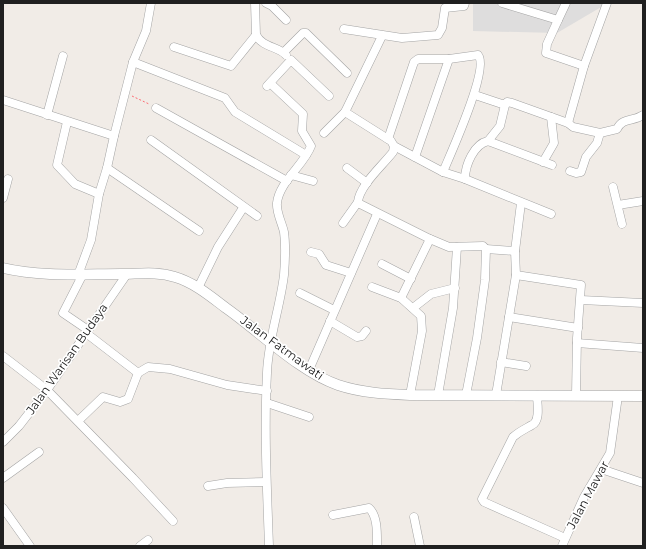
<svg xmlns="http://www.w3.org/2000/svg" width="646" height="549" font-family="Montserrat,sans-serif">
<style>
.residential{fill:#dedddd}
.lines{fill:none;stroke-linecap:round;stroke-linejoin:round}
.minor-casing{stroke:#a4a4a4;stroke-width:9}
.tertiary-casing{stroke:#a4a4a4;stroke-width:11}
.path{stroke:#fd6b73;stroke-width:1;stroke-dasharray:2 2;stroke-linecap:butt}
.minor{stroke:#fff;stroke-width:8}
.tertiary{stroke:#fff;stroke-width:10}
.labels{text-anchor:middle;stroke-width:3.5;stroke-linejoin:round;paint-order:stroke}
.street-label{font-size:12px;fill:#202020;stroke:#fff}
</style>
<rect width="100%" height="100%" fill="#f1ece7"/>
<polygon class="residential" points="473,3 608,3 557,33 473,31"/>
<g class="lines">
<defs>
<g id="minor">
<path d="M255,3L256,35C263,48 278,46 286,55"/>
<polyline points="266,3 272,6 286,20"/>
<polyline points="502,3 558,20 566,3"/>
<polyline points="558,20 547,44 546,53 584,66"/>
<polyline points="344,29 402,38 438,35 442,28 445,8 464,6 465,3"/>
<polyline points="174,47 231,66 256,35"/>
<polyline points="284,52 303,33 306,33 347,73"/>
<polyline points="133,62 146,31 151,3"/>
<polyline points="267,86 291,60 329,96"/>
<path d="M475,95L505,105L507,102L512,103L568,123L573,127L600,133L617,129C623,117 633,122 643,115"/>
<polyline points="3,100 114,136 107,168 99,194 91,240 78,275"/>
<polyline points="156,108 287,181"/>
<path d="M345,112L391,141L394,146L393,152C383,165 359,186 358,202L360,204L430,239L449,247L483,246L486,249L485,280L477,338L466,395"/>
<polyline points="47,115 63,56"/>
<polyline points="67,122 57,165 75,184 99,194"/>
<polyline points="568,123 584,66 607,3"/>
<polyline points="324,133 345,112 382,36"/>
<polyline points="114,136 133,62 225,98 235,112 306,155"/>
<path d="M388,139L414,62L418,59H449L478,55C490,68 450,155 443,172"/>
<polyline points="151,140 257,216"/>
<polyline points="488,141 500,126 505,105"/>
<polyline points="394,146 443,172 465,179"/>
<polyline points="415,157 449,59"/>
<polyline points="543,162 554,143 551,117"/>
<polyline points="107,168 199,231"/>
<polyline points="347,168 367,183"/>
<polyline points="570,171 576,173 581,172 586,157 597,143 600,133"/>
<polyline points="291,175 313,181"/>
<polyline points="613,187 622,224"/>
<polyline points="3,198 8,179"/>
<polyline points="618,205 643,201"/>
<path d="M551,214L465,179C465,165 474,144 488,141L552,165"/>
<polyline points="343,223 358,202"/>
<polyline points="486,249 515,251"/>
<polyline points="311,252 319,254 326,265 351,273"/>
<polyline points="382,264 411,279"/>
<polyline points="83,274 63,313 88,330"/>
<polyline points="516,275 581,285 577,338 576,395"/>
<polyline points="372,287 401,298 421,316 422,331 410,395"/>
<polyline points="198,288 218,247 243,208"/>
<polyline points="300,293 334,310"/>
<polyline points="401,298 430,239"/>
<polyline points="581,300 643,303"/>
<polyline points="413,308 431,294 455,288"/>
<polyline points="509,317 578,328"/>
<polyline points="330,321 357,337 362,336 366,331"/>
<polyline points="86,333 138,373 148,367 170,369 227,385 267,391"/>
<polyline points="577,343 643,348"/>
<polyline points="3,356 47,390 133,478 173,521"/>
<polyline points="501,362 526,366"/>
<polyline points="309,370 377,214"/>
<polyline points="438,395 453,308 457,247"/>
<polyline points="496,395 516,275 515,251 521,203"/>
<path d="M537,395C537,403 541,421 532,425C525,429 520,431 513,437L482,499L484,502L565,538"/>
<polyline points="267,403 309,417"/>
<polyline points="78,421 103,397 120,402 128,399 138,373"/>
<polyline points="3,442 19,426 47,390 127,274"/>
<polyline points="601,469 643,483"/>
<polyline points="3,478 39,452"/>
<polyline points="208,486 227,483 266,482"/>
<polyline points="3,508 30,546"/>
<path d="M333,515L369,508C378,516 377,535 377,546"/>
<polyline points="414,517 420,546"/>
<polyline points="140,546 148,540"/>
<path d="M269,546C267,488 264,431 267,373C268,340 280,308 284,275C285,262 286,246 284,232C282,223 276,212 277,203C279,182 304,165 311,146L302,131L303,114L270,83"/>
<polyline points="562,546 584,497 610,453 618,396"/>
</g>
<path id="tertiary" d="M3,268C41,277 82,274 121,274C139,274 157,271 175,277C195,283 210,296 226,308C260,332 300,372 338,385C362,393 386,394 410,395L643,396"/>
</defs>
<use href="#minor" class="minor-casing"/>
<use href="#tertiary" class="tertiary-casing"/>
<polyline class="path" points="132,96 149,104"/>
<use href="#minor" class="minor"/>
<use href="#tertiary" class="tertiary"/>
</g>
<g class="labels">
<g class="street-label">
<text transform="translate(282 348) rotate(36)" y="4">Jalan Fatmawati</text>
<text transform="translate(67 359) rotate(-55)" y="4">Jalan Warisan Budaya</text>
<text transform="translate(588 495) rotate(-62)" y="4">Jalan Mawar</text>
</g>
</g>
<rect width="646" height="549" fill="none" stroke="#202020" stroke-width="8"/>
</svg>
